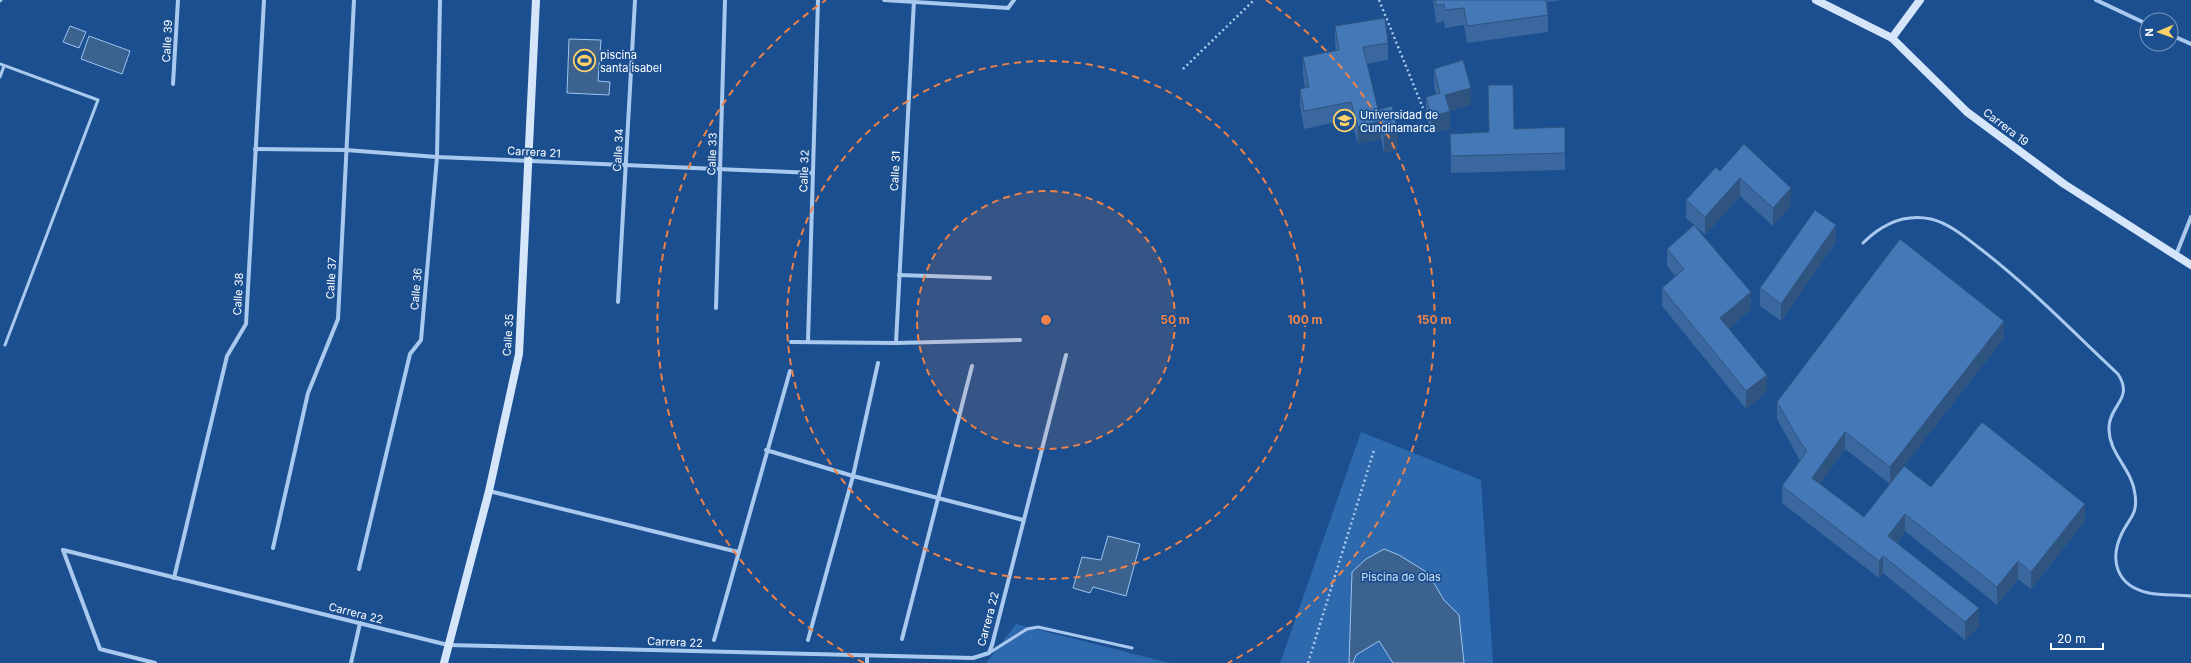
<svg xmlns="http://www.w3.org/2000/svg" width="2191" height="663" font-family="Inter,sans-serif">
<style>
.green{fill:#2e69ad}
.water{fill:#3c6290;stroke:#9cc4f0}
.lines{fill:none;stroke-linecap:round;stroke-linejoin:round}
.path{stroke:#a9c9ee;stroke-width:2.5;stroke-dasharray:2 3;stroke-linecap:butt}
.lane{stroke:#a9c9ee;stroke-width:3}
.street{stroke:#a9c9ee;stroke-width:4}
.secondary{stroke:#d6e6fa;stroke-width:8}
.wall{fill:#3a679d;fill-rule:evenodd}
.shaded-wall{fill:#305480}
.building{fill:#4478b7;stroke:#305480}
.ring{fill:none;stroke:#ee8249;stroke-width:2;stroke-dasharray:7 5}
.labels{text-anchor:middle;stroke-width:3.5;stroke-linejoin:round;paint-order:stroke}
.street-label{font-size:11px;fill:#fff;stroke:#1b4f8f}
.poi-label{font-size:11px;fill:#fff;stroke:#1b4f8f;text-anchor:start}
.park-label{font-size:11px;fill:#cfe3fa;stroke:#1b4f8f}
.centre{fill:#ee8249;stroke:#1b4f8f;stroke-width:2}
.ring-label{font-size:12px;text-anchor:middle;font-weight:bold;fill:#ee8249;stroke:#1b4f8f;stroke-width:3.5;stroke-linejoin:round;paint-order:stroke}
</style>
<rect width="100%" height="100%" fill="#1b4f8f"/>
<g class="green">
<polygon points="1361,432 1481,480 1493,663 1280,663"/>
<polygon points="1016,624 1170,663 986,663"/>
</g>
<g class="water">
<polygon points="70,26 86,32 79,48 63,42"/>
<polygon points="89,36 130,51 122,74 81,59"/>
<polygon points="569,39 601,40 598,81 610,82 609,95 567,93"/>
<polygon points="1108,536 1140,544 1126,596 1093,587 1090,593 1073,588 1082,557 1101,560"/>
<polygon points="1384,549 1399,555 1428,573 1444,600 1459,615 1464,663 1393,663 1379,641 1356,655 1353,663 1349,663 1352,572 1366,559"/>
</g>
<g class="lines">
<g class="path">
<polyline points="1379,0 1423,108"/>
<polyline points="1183,69 1254,0"/>
<polyline points="1308,663 1374,450"/>
</g>
<g class="lane">
<polyline points="0,1 1,0"/>
<polyline points="0,64 98,100 5,345"/>
<polyline points="0,77 4,66"/>
<path d="M1863,243C1881,225 1903,213 1931,219C1948,223 1964,236 1978,247C2028,285 2072,331 2118,374C2134,399 2110,404 2109,427C2108,454 2132,468 2135,494C2138,514 2130,517 2122,533C2109,560 2116,586 2149,593C2163,596 2177,594 2191,596"/>
<polyline points="989,653 1027,629 1038,627 1132,648"/>
</g>
<g class="street">
<polyline points="884,0 1008,8"/>
<polyline points="2096,0 2147,24"/>
<polyline points="1008,8 1014,0"/>
<polyline points="2171,35 2191,44"/>
<polyline points="173,84 178,0"/>
<polyline points="255,149 346,150 437,157 813,173"/>
<polyline points="2176,255 2191,217"/>
<polyline points="899,275 990,278"/>
<polyline points="618,302 635,0"/>
<polyline points="716,308 725,0"/>
<polyline points="791,342 896,343 1020,340"/>
<polyline points="808,342 818,0"/>
<polyline points="896,343 914,0"/>
<polyline points="766,450 853,476 1023,520"/>
<polyline points="489,491 738,552"/>
<polyline points="273,548 308,393 338,319 354,0"/>
<polyline points="63,550 448,645 973,658 989,653 992,645 1066,355"/>
<polyline points="63,550 100,649 155,663"/>
<polyline points="359,569 410,354 421,340 437,157 440,0"/>
<polyline points="174,578 227,356 246,324 264,0"/>
<polyline points="902,639 972,366"/>
<polyline points="714,640 790,371"/>
<polyline points="808,640 853,476 878,363"/>
<polyline points="351,663 360,623"/>
<polyline points="867,663 867,657"/>
</g>
<g class="secondary">
<polyline points="1816,0 1892,38 1967,112 2064,184 2191,265"/>
<polyline points="1892,38 1920,0"/>
<polyline points="444,663 489,491 519,354 536,0"/>
</g>
</g>
<g class="wall">
<polygon points="1433,0 1562,0 1547,2 1548,15 1548,32 1467,43 1464,25 1445,28 1444,21 1436,23"/>
<polygon points="1335,26 1388,43 1388,60 1367,64 1378,110 1398,150 1384,153 1381,139 1358,144 1351,119 1304,129 1300,106 1300,89 1305,88 1303,75 1303,57 1336,51 1335,43"/>
<polygon points="1434,69 1471,105 1450,111 1450,129 1431,134 1426,114 1426,97 1436,94 1434,86"/>
<polygon points="1488,85 1514,129 1565,153 1565,170 1451,173 1450,134 1489,133"/>
<polygon points="1744,144 1791,206 1773,226 1740,196 1705,235 1697,227 1751,309 1729,329 1767,392 1746,409 1662,306 1662,288 1676,277 1667,266 1667,249 1694,225 1686,218 1686,200 1720,171"/>
<polygon points="1836,242 1781,321 1760,306 1760,288"/>
<path d="M2004,338L1899,472L1931,487L2085,521L2031,589L2018,579L1997,605L1905,531L1897,543L1979,626L1965,640L1883,573L1879,578L1782,503V486L1800,461L1777,419V402ZM1845,449L1890,484L1864,517L1820,484Z"/>
</g>
<g class="shaded-wall">
<polygon points="1471,88 1471,105 1445,112 1445,95"/>
<polygon points="1450,111 1450,129 1431,134 1431,117"/>
<polygon points="1381,121 1381,139 1358,144 1358,127"/>
<polygon points="1398,132 1398,150 1384,153 1384,136"/>
<polygon points="1740,178 1740,196 1705,235 1705,217"/>
<polygon points="1791,188 1791,206 1773,226 1773,208"/>
<polygon points="1836,225 1836,242 1781,321 1781,304"/>
<polygon points="1751,292 1751,309 1720,336 1720,318"/>
<polygon points="2004,321 2004,338 1890,484 1890,467"/>
<polygon points="1767,375 1767,392 1746,409 1746,391"/>
<polygon points="1845,432 1845,449 1812,495 1812,478"/>
<polygon points="2085,504 2085,521 2031,589 2031,572"/>
<polygon points="1905,514 1905,531 1888,554 1888,536"/>
<polygon points="1883,556 1883,573 1879,578 1879,561"/>
<polygon points="2018,561 2018,579 1997,605 1997,587"/>
<polygon points="1979,608 1979,626 1965,640 1965,622"/>
</g>
<g class="building">
<polygon points="1435,0 1546,0 1548,15 1467,26 1464,8 1445,10 1444,4 1436,5"/>
<polygon points="1385,18 1388,43 1363,47 1379,113 1378,110 1392,106 1398,132 1384,136 1381,121 1358,127 1351,102 1304,111 1300,89 1309,87 1303,57 1339,50 1335,26"/>
<polygon points="1463,60 1471,88 1445,95 1450,111 1431,117 1426,97 1440,93 1434,69"/>
<polygon points="1488,85 1513,85 1514,129 1565,127 1565,153 1451,156 1450,134 1489,132"/>
<polygon points="1744,144 1791,188 1773,208 1740,178 1705,217 1686,200 1716,167 1720,171"/>
<polygon points="1815,210 1836,225 1781,304 1760,288"/>
<polygon points="1694,225 1751,292 1720,318 1767,375 1746,391 1662,288 1684,269 1667,249"/>
<polygon points="1900,239 2004,321 1890,467 1845,432 1812,478 1864,517 1904,466 1931,487 1982,422 2085,504 2031,572 2018,561 1997,587 1905,514 1888,536 1979,608 1965,622 1883,556 1879,561 1782,486 1807,451 1800,442 1777,402"/>
</g>
<circle cx="1046" cy="320" r="129" fill="#ee8249" fill-opacity=".12"/>
<g class="ring">
<circle cx="1046" cy="320" r="129"/>
<circle cx="1046" cy="320" r="259"/>
<path d="M864 663A388 388 0 0 1 826 0M1266 0A388 388 0 0 1 1228 663"/>
</g>
<defs>
<symbol id="stadium-ring" viewBox="-11 -11 22 22"><circle r="9.5" fill="#1b4f8f" stroke="#ffd166" stroke-width="1.5"/><path d="M0-5a6.5 5 0 1 0 0 10a6.5 5 0 1 0 0-10ZM-3.5-1.8h7v3.6h-7Z" fill="#ffd166"/></symbol>
<symbol id="university-ring" viewBox="-11 -11 22 22"><circle r="9.5" fill="#1b4f8f" stroke="#ffd166" stroke-width="1.5"/><path d="M0-5L7-2L0 1L-7-2ZM-4 1L0 2.5L4 1V4Q0 6-4 4Z" fill="#ffd166"/></symbol>
</defs>
<g fill-rule="evenodd">
<use href="#stadium-ring" x="572" y="48" width="25" height="25"/>
<use href="#university-ring" x="1332" y="108" width="25" height="25"/>
</g>
<g class="labels">
<g class="street-label">
<text transform="translate(167 41) rotate(-87)" y="4">Calle 39</text>
<text transform="translate(2006 127) rotate(37)" y="4">Carrera 19</text>
<text transform="translate(618 150) rotate(-87)" y="4">Calle 34</text>
<text transform="translate(534 152) rotate(3)" y="4">Carrera 21</text>
<text transform="translate(712 154) rotate(-88)" y="4">Calle 33</text>
<text transform="translate(804 171) rotate(-88)" y="4">Calle 32</text>
<text transform="translate(895 171) rotate(-87)" y="4">Calle 31</text>
<text transform="translate(331 278) rotate(-87)" y="4">Calle 37</text>
<text transform="translate(416 289) rotate(-85)" y="4">Calle 36</text>
<text transform="translate(238 294) rotate(-87)" y="4">Calle 38</text>
<text transform="translate(508 335) rotate(-86)" y="4">Calle 35</text>
<text transform="translate(356 613) rotate(14)" y="4">Carrera 22</text>
<text transform="translate(988 619) rotate(-75)" y="4">Carrera 22</text>
<text transform="translate(675 642) rotate(2)" y="4">Carrera 22</text>
</g>
<g class="poi-label">
<text x="600" y="59">piscina<tspan x="600" dy="13">santa isabel</tspan></text>
<text x="1360" y="119">Universidad de<tspan x="1360" dy="13">Cundinamarca</tspan></text>
</g>
<g class="park-label">
<text x="1401" y="581">Piscina de Olas</text>
</g>
</g>
<circle cx="1046" cy="320" r="6" class="centre"/>
<g class="ring-label">
<text x="1175" y="324">50 m</text>
<text x="1305" y="324">100 m</text>
<text x="1434" y="324">150 m</text>
</g>
<g transform="translate(2159 32) rotate(268)"><circle r="19" fill="#1b4f8f" stroke="#7695bc"/>
<path d="M0-3L7 15L0 10L-7 15Z" fill="#ffd166"/>
<text y="-6" font-size="11" font-weight="bold" text-anchor="middle" fill="#ffffff">N</text>
</g>
<path d="M2051 643v6h52v-6" fill="none" stroke="#ffffff" stroke-width="2"/>
<text x="2057" y="643" font-size="12" fill="#ffffff" stroke="#1b4f8f" stroke-width="3" paint-order="stroke">20 m</text>
</svg>
